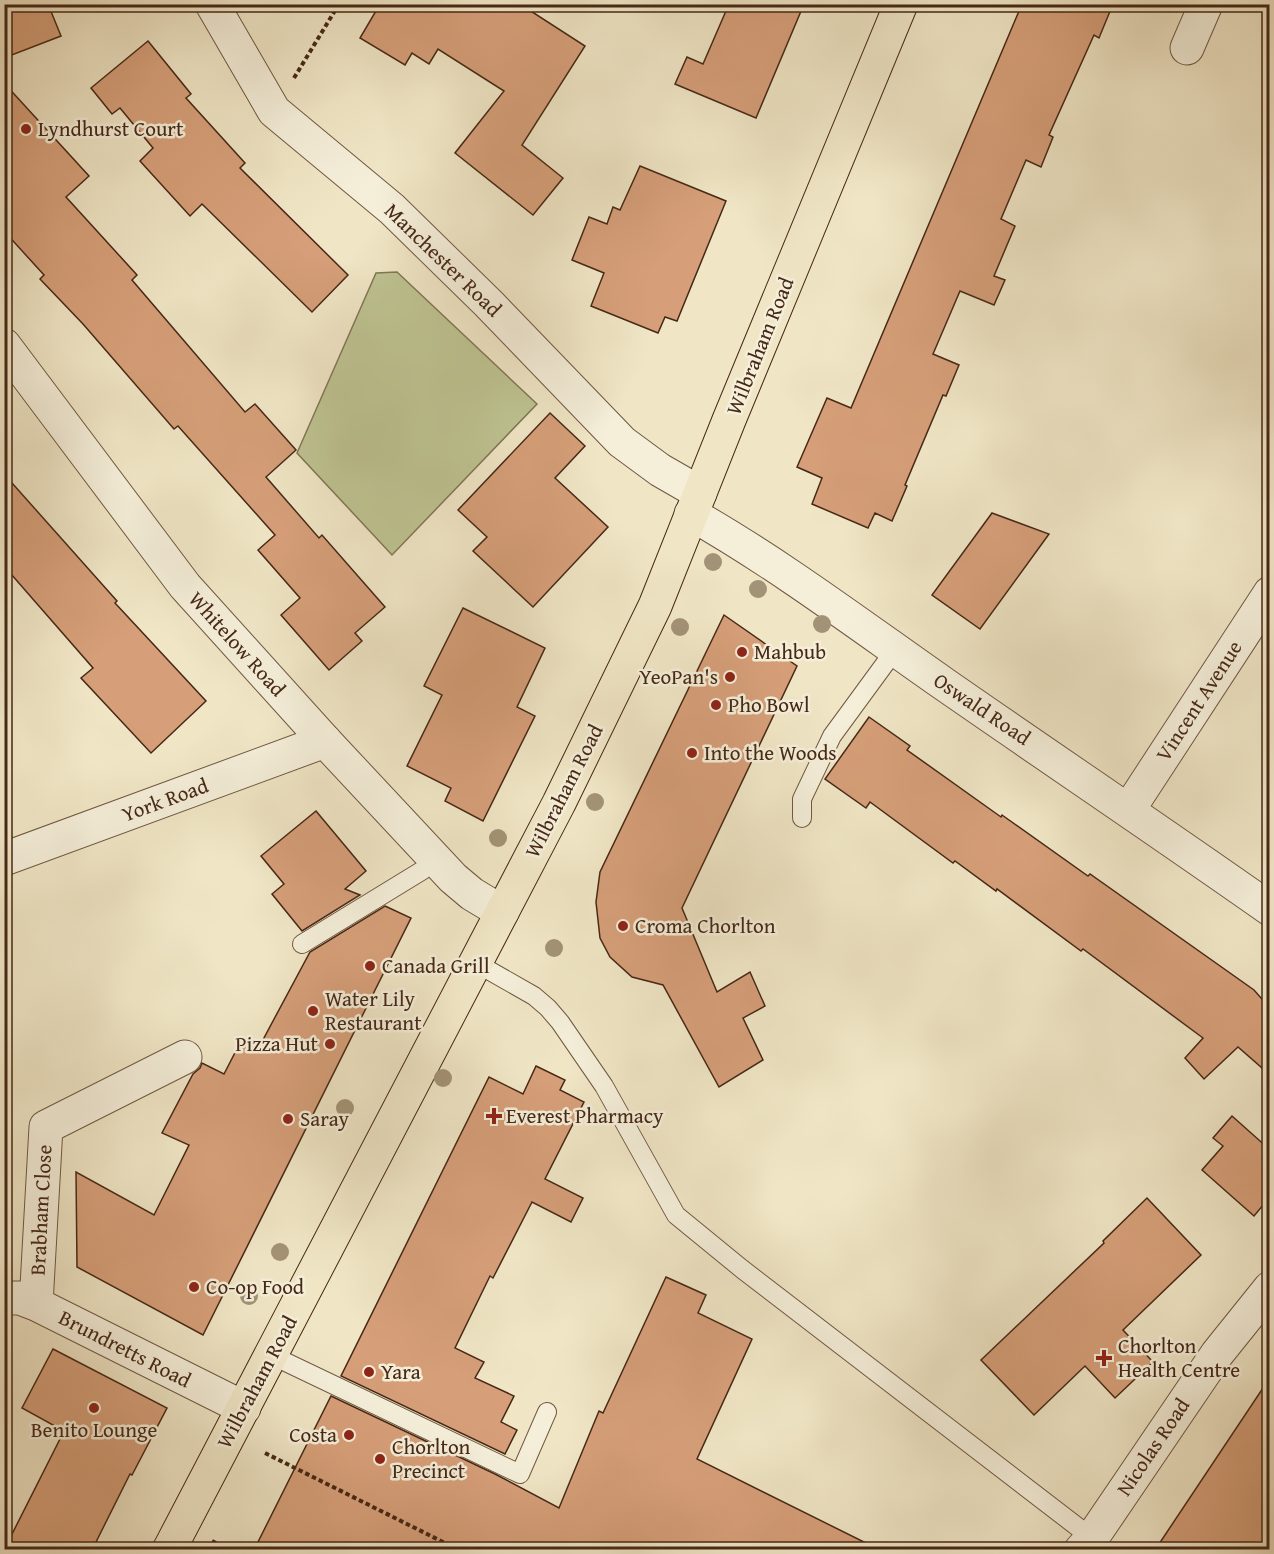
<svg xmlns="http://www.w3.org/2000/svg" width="1274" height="1554" font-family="'Gentium Book Plus',serif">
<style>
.green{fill:#bec392;stroke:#827654;stroke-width:1.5}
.building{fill:#d69f79;stroke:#462816;stroke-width:1.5}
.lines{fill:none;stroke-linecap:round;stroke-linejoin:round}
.service-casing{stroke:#705842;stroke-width:20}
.minor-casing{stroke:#705842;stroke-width:35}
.trunk-casing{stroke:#462816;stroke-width:35}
.path{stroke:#462816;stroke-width:4;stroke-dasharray:4.5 3;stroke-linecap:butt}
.service{stroke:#f5efda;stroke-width:18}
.minor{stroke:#f5efda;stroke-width:33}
.trunk{stroke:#f0e6c6;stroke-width:33}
.tree{fill:#a39376}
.poi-dot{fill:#8f2418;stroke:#f5efda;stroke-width:2}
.labels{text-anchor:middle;stroke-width:5;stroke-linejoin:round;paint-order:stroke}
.poi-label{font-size:21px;fill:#462816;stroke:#f5efda;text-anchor:start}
.street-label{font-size:21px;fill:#462816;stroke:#f5efda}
</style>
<rect width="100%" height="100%" fill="#f0e6c6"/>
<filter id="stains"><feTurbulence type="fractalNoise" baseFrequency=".00333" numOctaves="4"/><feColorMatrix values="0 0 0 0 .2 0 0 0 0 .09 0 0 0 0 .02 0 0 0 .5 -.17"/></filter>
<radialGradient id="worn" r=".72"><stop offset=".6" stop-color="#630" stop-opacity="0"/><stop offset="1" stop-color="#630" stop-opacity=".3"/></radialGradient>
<polygon class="green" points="397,272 537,404 392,555 297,453 376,273"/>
<g class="building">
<polygon points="4,4 48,4 61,36 4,58"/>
<polygon points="380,4 520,4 585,46 522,145 563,178 533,215 455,153 504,91 438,49 429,64 412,53 405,65 360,38"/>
<polygon points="729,4 804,4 756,118 675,84 687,57 703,64"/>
<polygon points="1022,4 1113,4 1099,38 1094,35 1049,135 1053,137 1041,167 1026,160 1001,219 1015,226 994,276 1005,280 994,305 960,291 933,354 959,365 946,396 943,395 905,485 907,486 892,521 875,513 868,528 812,504 822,478 797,467 827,398 851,408"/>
<polygon points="148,41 191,94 186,98 245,163 240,168 348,275 312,312 202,204 190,216 140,161 153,148 120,108 112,114 91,88"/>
<polygon points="4,83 89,176 66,197 137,275 132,280 245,412 255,404 296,450 266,477 319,538 322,535 385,607 355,633 362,641 329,670 281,615 300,598 258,550 275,535 178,426 174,429 83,324 40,279 44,275 4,231"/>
<polygon points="640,166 726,201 677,321 665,317 658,333 591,306 604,273 572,260 589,217 607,224 613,207 620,210"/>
<polygon points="550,413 585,446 555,478 608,527 533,607 473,551 487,537 458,510"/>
<polygon points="4,474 117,601 115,603 206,701 151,753 81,678 93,668 4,566"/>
<polygon points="992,513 1049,534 980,629 932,595"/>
<polygon points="463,608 545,648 517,707 535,716 483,821 445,801 451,788 407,766 442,695 424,686"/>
<polygon points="724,615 797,666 682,908 717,992 750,972 765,1006 743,1018 763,1060 719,1087 663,985 632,977 610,957 600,938 596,902 600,872"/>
<polygon points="869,717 910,746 907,750 1001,817 1002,815 1088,876 1090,874 1254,990 1269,1007 1269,1074 1238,1047 1204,1079 1185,1058 1203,1038 1083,949 1081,951 997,889 996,891 955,861 953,863 870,802 866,808 825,779"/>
<polygon points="316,811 366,871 345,889 360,895 302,931 272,894 284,884 261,856"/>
<polygon points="385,906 411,918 203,1335 77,1267 76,1172 154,1215 189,1145 162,1133 193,1074 200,1068 202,1063 224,1074 241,1041 258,1049 310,952"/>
<polygon points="536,1066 565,1080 560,1090 584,1102 545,1179 583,1198 571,1222 532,1202 493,1278 490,1276 455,1348 484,1362 475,1378 514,1396 501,1422 517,1430 505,1454 341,1376 489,1077 523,1094"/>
<polygon points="1232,1116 1269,1149 1269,1198 1254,1216 1202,1170 1223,1146 1213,1138"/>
<polygon points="1147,1198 1201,1255 1123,1330 1153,1362 1115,1398 1085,1366 1034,1415 981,1360 1104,1243 1103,1241"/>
<polygon points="666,1277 706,1295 698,1313 752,1339 697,1459 880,1550 254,1550 331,1396 495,1474 559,1508 599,1411 603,1413"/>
<polygon points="53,1349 167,1408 132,1475 130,1474 92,1550 4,1550 64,1431 22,1408"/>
<polygon points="1269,1379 1269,1550 1155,1550"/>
</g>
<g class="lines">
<defs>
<g id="service">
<polyline points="802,818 802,799 832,736 895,650"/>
<polyline points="302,944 423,870 434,858"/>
<polyline points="476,963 534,996 548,1008 560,1022 604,1086 676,1215 742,1269 1092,1538"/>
<polyline points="271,1355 520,1474 547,1412"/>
</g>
<g id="minor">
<polyline points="212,4 274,111 392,209 489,304 622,442 660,470 700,493"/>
<polyline points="1187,48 1206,4"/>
<polyline points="4,345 185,586 325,741 453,878 472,894 502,912"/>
<path d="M691,514C779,564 861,626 944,684C1052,759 1162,833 1270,909"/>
<polyline points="1129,809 1270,593"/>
<polyline points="4,859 325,741"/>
<polyline points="4,1298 20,1298 36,1304 244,1408"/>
<polyline points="36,1304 46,1127 185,1057"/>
<polyline points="1081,1550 1092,1538 1217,1354 1270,1288"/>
</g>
<polyline id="trunk" points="169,1550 559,803 655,606 729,420 901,4"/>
</defs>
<use href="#service" class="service-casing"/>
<use href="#minor" class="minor-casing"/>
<use href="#trunk" class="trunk-casing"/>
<g class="path">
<polyline points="294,78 339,4"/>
<polyline points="265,1453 459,1550"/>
<polyline points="212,1541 230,1550"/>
</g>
<use href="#service" class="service"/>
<use href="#minor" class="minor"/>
<use href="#trunk" class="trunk"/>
</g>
<g class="tree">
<circle cx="713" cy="562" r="9"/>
<circle cx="758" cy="589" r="9"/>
<circle cx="822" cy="624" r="9"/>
<circle cx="680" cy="627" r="9"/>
<circle cx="595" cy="802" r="9"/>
<circle cx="498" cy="838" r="9"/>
<circle cx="554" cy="948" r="9"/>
<circle cx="443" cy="1078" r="9"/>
<circle cx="345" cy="1108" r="9"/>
<circle cx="280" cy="1252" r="9"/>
<circle cx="249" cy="1296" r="9"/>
</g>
<g class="poi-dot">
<circle cx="26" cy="129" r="6"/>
<circle cx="742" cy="652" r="6"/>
<circle cx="730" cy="677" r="6"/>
<circle cx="716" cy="705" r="6"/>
<circle cx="692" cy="753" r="6"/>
<circle cx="623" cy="926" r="6"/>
<circle cx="370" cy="966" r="6"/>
<circle cx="313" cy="1011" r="6"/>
<circle cx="330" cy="1044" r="6"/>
<path d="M491 1107h6v6h6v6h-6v6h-6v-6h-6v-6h6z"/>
<circle cx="288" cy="1119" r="6"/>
<circle cx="194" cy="1287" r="6"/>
<path d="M1101 1349h6v6h6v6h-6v6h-6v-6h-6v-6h6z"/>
<circle cx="369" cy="1372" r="6"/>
<circle cx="94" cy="1408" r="6"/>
<circle cx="349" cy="1435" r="6"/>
<circle cx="380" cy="1459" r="6"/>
</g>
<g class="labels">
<g class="poi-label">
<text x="38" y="136">Lyndhurst Court</text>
<text x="754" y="659">Mahbub</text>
<text x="718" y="684" text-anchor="end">YeoPan's</text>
<text x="728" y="712">Pho Bowl</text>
<text x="704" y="760">Into the Woods</text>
<text x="635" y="933">Croma Chorlton</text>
<text x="382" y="973">Canada Grill</text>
<text x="325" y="1006">Water Lily<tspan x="325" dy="24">Restaurant</tspan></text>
<text x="318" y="1051" text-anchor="end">Pizza Hut</text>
<text x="506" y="1123">Everest Pharmacy</text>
<text x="300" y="1126">Saray</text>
<text x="206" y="1294">Co-op Food</text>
<text x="1118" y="1353">Chorlton<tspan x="1118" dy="24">Health Centre</tspan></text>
<text x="381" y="1379">Yara</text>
<text x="94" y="1437" text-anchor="middle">Benito Lounge</text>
<text x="337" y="1442" text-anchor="end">Costa</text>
<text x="392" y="1454">Chorlton<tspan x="392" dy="24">Precinct</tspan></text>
</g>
<g class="street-label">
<text transform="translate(443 260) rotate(44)" y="7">Manchester Road</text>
<text transform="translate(760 346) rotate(-68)" y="7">Wilbraham Road</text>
<text transform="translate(237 644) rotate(48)" y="7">Whitelow Road</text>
<text transform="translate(1199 701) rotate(-57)" y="7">Vincent Avenue</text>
<text transform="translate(982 709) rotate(34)" y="7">Oswald Road</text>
<text transform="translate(564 791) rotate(-63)" y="7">Wilbraham Road</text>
<text transform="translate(165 800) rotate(-20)" y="7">York Road</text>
<text transform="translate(41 1210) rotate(-87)" y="7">Brabham Close</text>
<text transform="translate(125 1349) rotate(27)" y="7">Brundretts Road</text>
<text transform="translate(257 1382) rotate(-62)" y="7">Wilbraham Road</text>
<text transform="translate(1153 1447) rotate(-56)" y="7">Nicolas Road</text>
</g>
</g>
<rect width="1274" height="1554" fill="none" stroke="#f0e6c6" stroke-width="24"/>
<rect x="6" y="6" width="1262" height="1542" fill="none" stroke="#462816" stroke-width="3"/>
<rect x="12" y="12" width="1250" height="1530" fill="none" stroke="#462816" stroke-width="1.5"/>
<rect width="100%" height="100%" filter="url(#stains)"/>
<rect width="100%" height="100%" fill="url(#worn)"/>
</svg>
